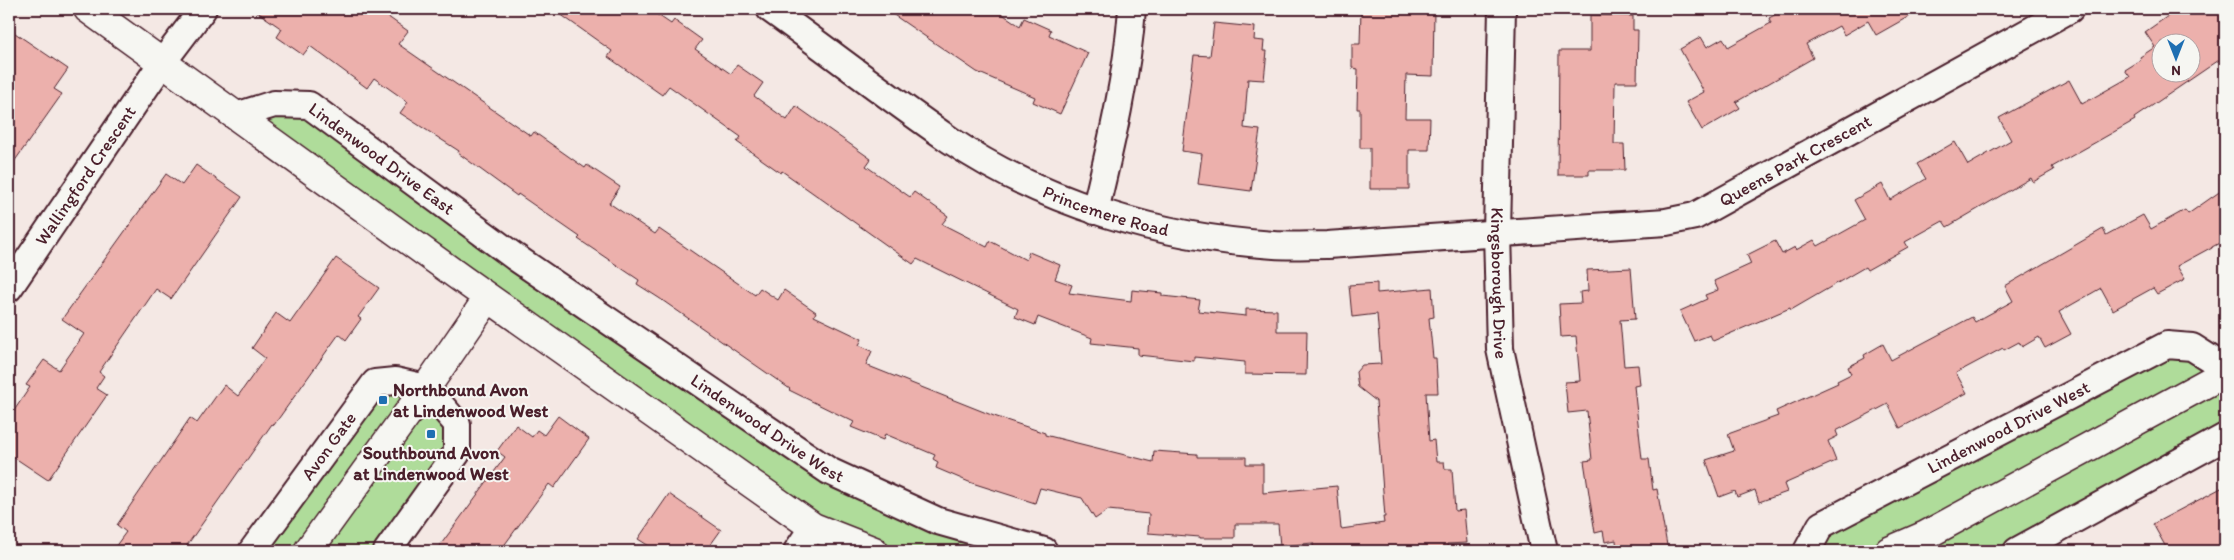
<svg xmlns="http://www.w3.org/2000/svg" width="2234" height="560" font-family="Itim,sans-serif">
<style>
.green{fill:#afdc9a;stroke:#7c7e62}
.building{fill:#ecb0ac;stroke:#4a1f2b;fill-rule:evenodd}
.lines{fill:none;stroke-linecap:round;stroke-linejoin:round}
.street-casing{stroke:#4a1f2b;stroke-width:30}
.secondary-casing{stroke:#4a1f2b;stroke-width:31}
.street{stroke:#f6f6f2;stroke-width:26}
.secondary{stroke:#f6f6f2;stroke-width:28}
.poi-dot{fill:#1f6fb2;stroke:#f6f6f2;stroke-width:2}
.labels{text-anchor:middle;stroke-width:4;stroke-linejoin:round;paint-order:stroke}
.street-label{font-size:18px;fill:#4a1f2b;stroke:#f6f6f2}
.poi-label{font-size:18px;font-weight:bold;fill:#4a1f2b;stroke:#f6f6f2;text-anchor:start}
</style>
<rect width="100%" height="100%" fill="#f4e8e4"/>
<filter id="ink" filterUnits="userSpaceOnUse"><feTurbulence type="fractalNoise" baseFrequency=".02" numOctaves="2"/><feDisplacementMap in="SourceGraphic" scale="10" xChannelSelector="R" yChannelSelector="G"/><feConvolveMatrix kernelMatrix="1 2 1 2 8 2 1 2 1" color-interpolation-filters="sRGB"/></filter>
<g filter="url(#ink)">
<g class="green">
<polygon points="309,105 829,471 1044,551 874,551 813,527 236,116"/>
<polygon points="2167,345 2225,368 2225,437 2017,551 1807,551 1807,548"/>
<polygon points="375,383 426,388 457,453 387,551 252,551"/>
</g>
<g class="building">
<polygon points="253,9 377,9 408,31 398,44 531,136 534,132 585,168 587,165 620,187 609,203 655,234 659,229 755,295 760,288 778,300 784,290 816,312 814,316 862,339 859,345 872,351 866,365 994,416 1045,433 1045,435 1153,462 1154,451 1197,454 1197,457 1246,457 1246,464 1263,464 1263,493 1337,486 1341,529 1384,523 1383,517 1385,517 1376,401 1358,387 1356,372 1362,365 1381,364 1377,314 1352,317 1349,285 1377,283 1377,293 1432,288 1434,317 1429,318 1433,358 1436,358 1438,393 1426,393 1429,441 1434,440 1436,462 1444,462 1445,469 1452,469 1455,511 1464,510 1467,543 1447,544 1448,551 1314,551 1313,543 1280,546 1278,524 1235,524 1235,538 1200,538 1200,537 1148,533 1149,514 1108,510 1095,519 1082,498 1040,488 1035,503 969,482 936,468 938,462 933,459 935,455 885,434 883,440 851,427 854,422 789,390 790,389 659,298 637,284 639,280 578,239 580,237 518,194 517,196 458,153 459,151 400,113 408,102 374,78 367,88 310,46 303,55 277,37 282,29"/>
<polygon points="553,9 649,9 671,24 674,20 702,40 695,49 731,74 737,65 763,83 754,96 787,120 796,106 871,159 866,166 910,197 914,192 948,216 942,224 987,247 990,241 1026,260 1029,252 1060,265 1055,279 1072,285 1069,293 1131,301 1132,290 1162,293 1162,296 1200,300 1198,311 1246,316 1246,309 1277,310 1277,331 1307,331 1306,375 1245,374 1245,362 1194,357 1194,361 1138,355 1138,348 1091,343 1092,338 1038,317 1035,325 1015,317 1018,309 917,259 913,264 782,171 781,173 737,142 741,137 669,86 662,95 608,57 612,51"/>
<polygon points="885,9 995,9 1020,26 1024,18 1051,30 1049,35 1088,53 1060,114 1033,102 1035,97 977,72"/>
<polygon points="1361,9 1434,9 1433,76 1406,75 1405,118 1430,118 1429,150 1409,150 1409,189 1370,189 1370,148 1360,148 1360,109 1357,109 1358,69 1352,68 1352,44 1360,44"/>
<polygon points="1786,9 1922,9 1876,35 1868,21 1844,35 1839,26 1806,44 1813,58 1736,102 1740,108 1702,130 1686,102 1704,92 1680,49 1701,37 1707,47 1723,38 1728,47 1771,23 1769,18"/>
<path d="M2178,9H2225V56L2134,118L2135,120L2052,167L2054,170L2033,182L2031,178L1947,227L1943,221L1905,242L1908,247L1867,270L1865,267L1791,310L1790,308L1713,341L1710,335L1694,341L1680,311L1707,299L1705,295L1718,290L1714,281L1751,264L1747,255L1775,241L1782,254L1795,247L1796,250L1814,240L1818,246L1865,220L1854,200L1882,184L1890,200L1926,179L1917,164L1955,142L1968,165L2011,140L1999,118L2069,80L2082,104L2130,77L2125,70L2141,60L2140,57L2155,47L2145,32ZM2162,42H2192V72H2162Z"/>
<polygon points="1590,15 1633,16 1633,30 1638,30 1637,82 1615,82 1614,144 1624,144 1625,170 1589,170 1589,175 1558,175 1559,51 1590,51"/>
<polygon points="1214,23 1255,27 1254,40 1264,41 1263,51 1267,51 1264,80 1248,79 1244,128 1260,130 1251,191 1198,184 1202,154 1182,151 1194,55 1210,56"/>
<polygon points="9,29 68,69 54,89 62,94 9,169"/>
<polygon points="196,165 242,197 171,299 156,289 99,372 104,376 96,388 107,395 48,480 9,454 9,418 30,387 26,385 44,360 59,370 84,334 62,319 166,174 182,185"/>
<polygon points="2225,188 2225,240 2177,266 2185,279 2157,294 2153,288 2113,310 2101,288 2059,312 2071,334 2045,348 2039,337 2022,347 2019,342 2004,350 2003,348 1956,373 1967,393 1900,428 1888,404 1836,431 1838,436 1828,441 1836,461 1784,484 1787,492 1759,502 1755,490 1737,497 1735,491 1719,497 1706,460 1734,451 1728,434 1778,416 1776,411 1838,383 1837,381 1851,374 1848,367 1865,358 1864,355 1883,344 1891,360 1972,317 1975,322 2013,301 2005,286 2103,229 2106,235 2143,215 2151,229 2185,210 2188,214"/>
<polygon points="336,258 379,288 358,317 361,319 346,340 339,334 274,425 272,424 183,551 112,551 126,532 117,525 190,418 197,423 224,385 238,396 265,358 252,348 276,313 290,323"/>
<polygon points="1631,268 1635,319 1620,320 1624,366 1638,365 1640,385 1634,386 1642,459 1649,459 1653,490 1657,489 1668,551 1617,551 1616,540 1605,542 1603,531 1595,533 1584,461 1592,460 1587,411 1568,413 1565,382 1580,381 1576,336 1561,337 1559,304 1581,303 1580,292 1588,291 1587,270"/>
<polygon points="558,416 589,439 554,488 549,484 500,551 436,551 505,457 497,451 516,425 532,437 537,430 544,435"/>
<polygon points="2225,486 2225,551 2168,551 2153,524"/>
<polygon points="669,494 721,530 706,551 657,551 638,539"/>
</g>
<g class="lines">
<defs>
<g id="street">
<path id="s1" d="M770,9C830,52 889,98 950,140C1043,203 1162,238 1274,245C1291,246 1309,245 1327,245L1666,222L1695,216L2070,9"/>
<path id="s2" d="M1502,9L1497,232L1500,349L1544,551"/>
<path id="s3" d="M236,116L274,104L309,105L515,257L829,471L938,521L1044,551"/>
<path d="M1095,211C1111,144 1127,78 1132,9"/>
<path id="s4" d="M9,288L162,63L203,9"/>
<path id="s5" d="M252,551L375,383L395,381L426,388L457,424V453L387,551"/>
<polyline points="797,551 813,527"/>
<path id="s6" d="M1807,551L1821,525L2167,345L2192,347L2225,368"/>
<polyline points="2017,551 2225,437"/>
</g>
<g id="secondary">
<polyline points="88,9 462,279 813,527 874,551"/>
<polyline points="308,551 426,388 488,298"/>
<polyline points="1889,551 1926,535 2225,373"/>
</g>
</defs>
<use href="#street" class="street-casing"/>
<use href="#secondary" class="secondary-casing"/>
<use href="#street" class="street"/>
<use href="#secondary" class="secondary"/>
</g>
</g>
<g class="poi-dot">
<rect x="378" y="395" width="10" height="10" rx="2.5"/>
<rect x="426" y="429" width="10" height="10" rx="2.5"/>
</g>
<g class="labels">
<g class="street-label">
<text dy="6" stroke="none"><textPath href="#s3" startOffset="165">Lindenwood Drive East</textPath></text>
<text dy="6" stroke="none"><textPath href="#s1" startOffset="1104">Queens Park Crescent</textPath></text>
<text dy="6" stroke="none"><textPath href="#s4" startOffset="136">Wallingford Crescent</textPath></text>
<text dy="6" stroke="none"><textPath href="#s1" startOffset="395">Princemere Road</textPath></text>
<text dy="6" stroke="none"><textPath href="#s2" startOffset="274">Kingsborough Drive</textPath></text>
<text dy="6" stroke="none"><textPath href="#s3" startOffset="636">Lindenwood Drive West</textPath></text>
<text dy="6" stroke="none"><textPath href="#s6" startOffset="241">Lindenwood Drive West</textPath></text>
<text dy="6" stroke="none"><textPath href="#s5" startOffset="130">Avon Gate</textPath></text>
</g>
<g class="poi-label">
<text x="393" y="396">Northbound Avon<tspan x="393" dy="21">at Lindenwood West</tspan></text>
<text x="431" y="459" text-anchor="middle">Southbound Avon<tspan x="431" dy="21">at Lindenwood West</tspan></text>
</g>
</g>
<rect width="2234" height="560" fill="none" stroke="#f6f6f2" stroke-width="30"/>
<rect x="15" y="15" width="2204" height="530" fill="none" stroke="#4a1f2b" stroke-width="2" filter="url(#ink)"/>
<g transform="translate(2176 58) rotate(180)"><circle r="24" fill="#f6f6f2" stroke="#b1a0a2"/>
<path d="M0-4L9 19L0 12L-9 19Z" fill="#1f6fb2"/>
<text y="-8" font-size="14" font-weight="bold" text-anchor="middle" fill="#4a1f2b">N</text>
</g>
</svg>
